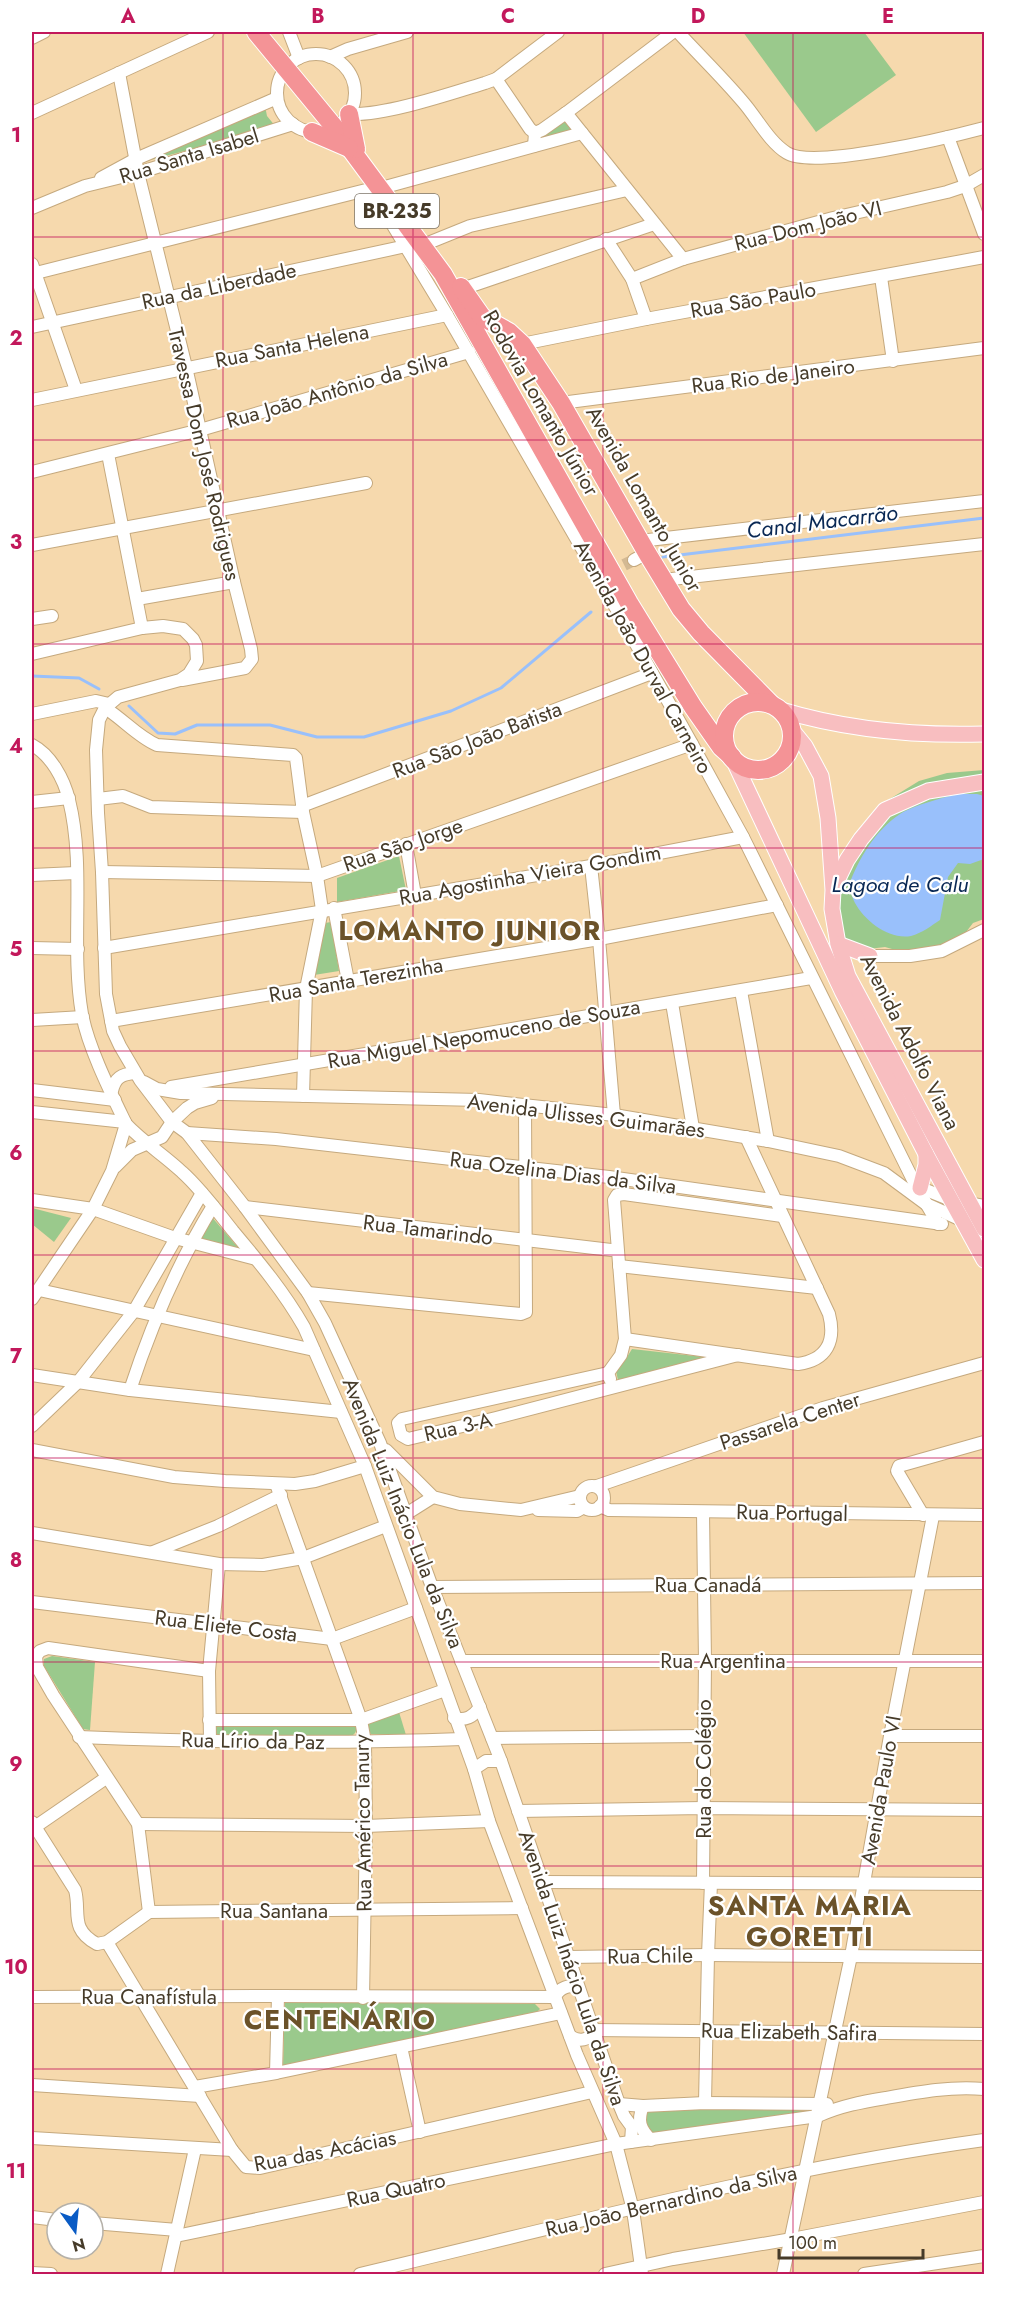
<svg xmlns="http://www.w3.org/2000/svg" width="1016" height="2306" font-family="Jost,sans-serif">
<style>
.green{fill:#9ac98c}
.water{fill:#99c0fb}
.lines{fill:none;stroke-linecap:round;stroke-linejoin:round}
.stream{stroke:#99c0fb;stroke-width:3}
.minor-tunnel{stroke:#d3b993;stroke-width:12;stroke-dasharray:12 6;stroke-linecap:butt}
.minor-casing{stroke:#c5a97e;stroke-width:14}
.major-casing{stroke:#fff;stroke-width:17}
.highway-casing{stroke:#fff;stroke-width:20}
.minor{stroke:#fff;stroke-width:12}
.major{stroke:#f8bec0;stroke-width:15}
.highway{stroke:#f49396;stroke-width:18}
.grid{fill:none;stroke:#c2185b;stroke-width:1.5;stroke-opacity:0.55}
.labels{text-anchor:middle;stroke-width:4.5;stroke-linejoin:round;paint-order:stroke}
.shield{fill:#fff;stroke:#7e7669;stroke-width:1.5}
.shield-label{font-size:20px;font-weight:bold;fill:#463b29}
.street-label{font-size:21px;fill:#463b29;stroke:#fff}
.water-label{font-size:22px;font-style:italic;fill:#092854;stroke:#fff}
.district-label{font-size:27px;font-weight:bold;letter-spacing:1.5px;fill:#6b5229;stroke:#fff}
.neatline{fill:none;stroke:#c2185b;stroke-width:2}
.grid-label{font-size:20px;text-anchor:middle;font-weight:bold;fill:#c2185b}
</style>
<rect width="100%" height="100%" fill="#f6d9ad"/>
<g class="green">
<polygon points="743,32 864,32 896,75 816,132"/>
<polygon points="265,106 267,116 276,127 139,163"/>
<polygon points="565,117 574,131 539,140 538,138"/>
<polygon points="984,770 984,919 973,923 963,936 953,944 906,953 885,947 860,950 847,944 838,928 840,879 880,805 919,781 947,773"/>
<polygon points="399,856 406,890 337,902 337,878"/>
<polygon points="331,922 339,971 314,975 325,923"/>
<polygon points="32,1208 71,1218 54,1242 32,1224"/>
<polygon points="211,1216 240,1250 196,1240"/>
<polygon points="632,1349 713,1358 619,1385 616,1371 624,1362"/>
<polygon points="52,1656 95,1662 90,1730 83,1729 44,1666 44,1659"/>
<polygon points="399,1712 406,1735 371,1734 368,1732 367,1725 372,1721"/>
<path d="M214,1726H356C357,1733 354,1735 348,1737L217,1736L214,1733Z"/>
<polygon points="285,2002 535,2004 540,2009 536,2013 283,2067"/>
<polygon points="655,2107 783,2109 803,2111 801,2113 655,2136 645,2127 645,2113"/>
</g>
<path class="water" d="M958,794H977L984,796V859L970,864L958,863L948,877L940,920C931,926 922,933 911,936C889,940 865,921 855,903C852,898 851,891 849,885C859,858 875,831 900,814C914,805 942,798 958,794Z"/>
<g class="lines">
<g class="stream">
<polyline points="663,557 984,518"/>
<polyline points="32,676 79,678 99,689"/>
<polyline points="129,706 158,733 175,734 197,725 270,725 317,737 364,737 451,711 501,688 591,612"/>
</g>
<polyline class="minor-tunnel" points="608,573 634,560"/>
<defs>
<g id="minor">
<polyline points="289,32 299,58"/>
<path d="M678,32C699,55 722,77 743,102C757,118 769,142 787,153C814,170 950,137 984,128"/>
<polyline points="32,38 44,32"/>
<circle cx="316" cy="93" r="39"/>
<polyline points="330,57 348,49 407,32"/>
<polyline points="119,73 138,173 186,367 234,582 251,649 252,659 245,668 182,680"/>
<polyline points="496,79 530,129 535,133"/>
<polyline points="32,113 208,32"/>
<polyline points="566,113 683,259"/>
<path d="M349,114C384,116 449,94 485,83L496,79L558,32"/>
<polyline points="948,137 984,234"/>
<polyline points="534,146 535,133 542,130 566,113 673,32"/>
<polyline points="101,178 136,159 277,98"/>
<polyline points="385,187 582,133"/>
<polyline points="371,189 447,315 599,578 692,744 743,837 916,1186 938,1224"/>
<polyline points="32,208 85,186 138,173 293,124"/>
<polyline points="606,239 632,279 646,319"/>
<polyline points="428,243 470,226 627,190"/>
<polyline points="32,264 76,390"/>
<polyline points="32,274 370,189"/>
<polyline points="881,277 893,361"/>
<polyline points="632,279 683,259 833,218 947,192 965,186 984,175"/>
<polyline points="462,289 654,224"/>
<polyline points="32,327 406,246"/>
<polyline points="522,344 646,319 984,257"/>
<polyline points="32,400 447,315"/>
<polyline points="561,403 984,348"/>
<polyline points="108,454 142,628"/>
<polyline points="32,472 200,430 469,352"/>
<polyline points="640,541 984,501"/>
<polyline points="32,545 366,483"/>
<polyline points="634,560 647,553"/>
<polyline points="663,580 984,544"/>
<polyline points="137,599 234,582"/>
<polyline points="32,619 52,616"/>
<polyline points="32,654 142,628 163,626 183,629 193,639 196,645 197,661 189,674 180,680 118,697 105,708 99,720 96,750 98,813 102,872 106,994 113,1031 120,1046 140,1080 172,1122 187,1133 245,1207 308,1293 325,1323 380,1443 432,1587 501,1761 619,2104 624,2116 632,2127 631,2142"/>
<path d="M105,708C123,719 138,737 157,745L293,755L296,758L303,812L317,876L322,910L306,989L303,1096"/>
<polyline points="32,714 96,701 109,704"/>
<path d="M32,745C51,755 64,779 69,800C86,868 70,945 82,1014C88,1047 111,1093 126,1124C143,1142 164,1155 182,1172C201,1189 217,1211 233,1231C259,1262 284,1292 304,1327L365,1466L474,1769L489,1821L577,2055L616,2144L633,2210L642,2274"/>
<polyline points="98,799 123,796 151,807 303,812"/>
<polyline points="32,802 69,798"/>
<polyline points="302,806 652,673"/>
<polyline points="406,844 415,895"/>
<polyline points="591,866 599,939 614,1115"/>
<polyline points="102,872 317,876 692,744"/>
<polyline points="32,875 76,873"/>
<polyline points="334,908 348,981"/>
<polyline points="32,948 78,949"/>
<polyline points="104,948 591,866 743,837"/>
<polyline points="870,956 910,956 942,951 984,930"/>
<polyline points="741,991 768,1141"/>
<polyline points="672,1003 693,1128"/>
<polyline points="32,1020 83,1017"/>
<polyline points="111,1021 599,939 777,905"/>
<polyline points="144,1082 157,1089 181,1093 479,1100 614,1115 768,1141 839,1156 884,1173 926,1204 966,1222"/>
<polyline points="171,1087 811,978"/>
<polyline points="32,1090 115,1100"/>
<path d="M112,1091C115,1078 121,1074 135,1073"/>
<polyline points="32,1112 125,1122"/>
<polyline points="187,1133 276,1139 609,1177 942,1224"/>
<polyline points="115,1167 132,1150 162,1137 172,1122 187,1108 195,1103 212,1098"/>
<polyline points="916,1186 951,1200 984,1206"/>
<polyline points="32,1200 93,1209 175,1238 256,1259"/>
<polyline points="245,1207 611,1250"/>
<polyline points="619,1266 817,1288"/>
<polyline points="39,1290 314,1350"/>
<polyline points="308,1293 521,1314 526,1312 525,1105"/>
<polyline points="32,1299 93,1209 112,1171 126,1124"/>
<path d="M625,1339L798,1364C827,1360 836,1341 829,1314L746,1137"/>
<polyline points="608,1373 402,1419 398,1423 401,1435 408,1439 496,1418 738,1355"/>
<polyline points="32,1375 130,1390 341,1412"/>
<polyline points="610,1379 608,1373 621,1355 625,1339 614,1200 617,1195 624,1194 782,1216"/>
<path d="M130,1390C151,1326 178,1263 213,1206"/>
<polyline points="32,1426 78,1382 134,1311 202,1193"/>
<polyline points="32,1450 174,1477 225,1481 295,1484 315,1481 365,1466"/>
<polyline points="386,1450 433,1497 460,1504 521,1510 580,1496"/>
<polyline points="276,1484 361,1720 365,1742 366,1826 363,1998"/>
<circle cx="592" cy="1498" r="12"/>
<polyline points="597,1486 823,1408 984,1363"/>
<polyline points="600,1506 609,1510 984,1515"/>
<polyline points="538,1510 577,1511 584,1507"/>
<polyline points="703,1512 705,1661 703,1883"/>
<polyline points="406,1514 433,1497"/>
<polyline points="923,1515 897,1471 899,1466 984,1442"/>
<polyline points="32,1533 219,1564 263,1565 303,1558 386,1526"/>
<polyline points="153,1552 218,1526 281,1495"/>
<polyline points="432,1587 984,1583"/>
<polyline points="32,1602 332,1639 416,1608"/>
<polyline points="461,1661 984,1661"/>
<path d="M454,1718C466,1721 473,1717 480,1707"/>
<polyline points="209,1720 361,1720 445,1690"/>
<polyline points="890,1736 984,1736"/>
<path d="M79,1737C207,1742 334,1744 462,1739"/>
<polyline points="492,1738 705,1736"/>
<polyline points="210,1742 209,1671 219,1564"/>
<polyline points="474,1769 486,1761 501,1761"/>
<polyline points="518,1811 703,1808 984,1810"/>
<path d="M32,1822L75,1890C81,1912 69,1929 97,1944L107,1942L149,1912L522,1908"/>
<polyline points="138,1824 366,1826 489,1821"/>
<polyline points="32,1829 106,1778"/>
<polyline points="543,1882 984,1884"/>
<polyline points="149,1912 138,1824 53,1695 37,1667 36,1656 40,1651 48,1648 209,1671"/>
<polyline points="107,1942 232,2150 246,2167 260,2168 592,2092"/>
<polyline points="568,1957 708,1955 984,1957"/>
<polyline points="32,1997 278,1996 555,1997"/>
<path d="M555,1997C559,1988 570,1983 579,1989"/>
<polyline points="593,2030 984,2034"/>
<path d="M570,2036C579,2042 590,2041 593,2030"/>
<polyline points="401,2047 420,2132"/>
<polyline points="276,2073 278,1996"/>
<polyline points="32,2085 200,2096"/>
<polyline points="195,2087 276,2073 561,2013"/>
<polyline points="705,2103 708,1955 711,1883"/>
<polyline points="619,2104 643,2106 705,2103 827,2104"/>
<path d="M643,2106C637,2121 640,2129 651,2140"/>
<polyline points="32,2138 232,2150"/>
<polyline points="32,2217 57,2220"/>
<polyline points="93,2223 177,2230"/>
<path d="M176,2236L616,2144L818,2116C840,2106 862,2102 886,2098C919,2092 951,2086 984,2089"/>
<polyline points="32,2273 51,2274"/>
<polyline points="167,2274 195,2149"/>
<path d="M360,2274C567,2225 774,2169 984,2140"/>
<polyline points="605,2274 673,2259 792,2239 984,2202"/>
<polyline points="783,2274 851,1956 890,1736 933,1516"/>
<polyline points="864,2274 984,2256"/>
</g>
<g id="major">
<path d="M781,710C847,730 916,736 984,734"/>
<polyline points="792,730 805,746 821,776 828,818 833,890 832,909 838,944 848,976 984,1229"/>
<polyline points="732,757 842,991 926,1154 984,1260"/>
<polyline points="834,887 847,860 861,839 885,810 928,791 984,782"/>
<polyline points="838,944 870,956"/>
<polyline points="920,1188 926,1165 926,1154"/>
</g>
<g id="highway">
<polyline points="256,32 335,128 443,274 629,603 693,707 721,747 732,757"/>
<polyline points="349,114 356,149"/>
<polyline points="312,132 349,148"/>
<polyline points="461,287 482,317 509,332 522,344 561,403 647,553 681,609 701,633 771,704"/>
<circle cx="758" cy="736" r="34"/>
</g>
</defs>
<use href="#minor" class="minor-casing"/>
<use href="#major" class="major-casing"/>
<use href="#highway" class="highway-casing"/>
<use href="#minor" class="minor"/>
<use href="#major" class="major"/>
<use href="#highway" class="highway"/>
</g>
<path class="grid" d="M223,32V2274M413,32V2274M603,32V2274M793,32V2274M32,237H984M32,440H984M32,644H984M32,848H984M32,1051H984M32,1255H984M32,1458H984M32,1662H984M32,1866H984M32,2069H984"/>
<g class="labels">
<rect class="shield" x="355" y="194" width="84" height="34" rx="4.5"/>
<g class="shield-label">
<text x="397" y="218">BR-235</text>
</g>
<g class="street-label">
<text transform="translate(189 156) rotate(-17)" y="7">Rua Santa Isabel</text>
<text transform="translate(808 226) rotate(-14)" y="7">Rua Dom João VI</text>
<text transform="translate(219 286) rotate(-12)" y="7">Rua da Liberdade</text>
<text transform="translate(753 300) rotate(-10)" y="7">Rua São Paulo</text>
<text transform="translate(292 346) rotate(-11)" y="7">Rua Santa Helena</text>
<text transform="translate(773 376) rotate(-7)" y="7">Rua Rio de Janeiro</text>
<text transform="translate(337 390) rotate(-16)" y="7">Rua João Antônio da Silva</text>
<text transform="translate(541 403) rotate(60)" y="7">Rodovia Lomanto Júnior</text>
<text transform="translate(204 454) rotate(77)" y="7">Travessa Dom José Rodrigues</text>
<text transform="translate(644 499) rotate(60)" y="7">Avenida Lomanto Junior</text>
<text transform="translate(643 657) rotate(61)" y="7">Avenida João Durval Carneiro</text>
<text transform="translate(477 740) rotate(-21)" y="7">Rua São João Batista</text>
<text transform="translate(403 845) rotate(-19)" y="7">Rua São Jorge</text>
<text transform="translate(530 875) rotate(-10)" y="7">Rua Agostinha Vieira Gondim</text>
<text transform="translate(356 980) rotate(-10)" y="7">Rua Santa Terezinha</text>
<text transform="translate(484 1034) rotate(-10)" y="7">Rua Miguel Nepomuceno de Souza</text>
<text transform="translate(910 1042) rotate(63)" y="7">Avenida Adolfo Viana</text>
<text transform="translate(586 1116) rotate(7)" y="7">Avenida Ulisses Guimarães</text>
<text transform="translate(563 1173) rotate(7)" y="7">Rua Ozelina Dias da Silva</text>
<text transform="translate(428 1230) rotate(7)" y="7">Rua Tamarindo</text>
<text transform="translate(790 1421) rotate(-18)" y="7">Passarela Center</text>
<text transform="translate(458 1427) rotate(-13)" y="7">Rua 3-A</text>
<text transform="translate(403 1513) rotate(68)" y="7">Avenida Luiz Inácio Lula da Silva</text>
<text transform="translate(792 1513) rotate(1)" y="7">Rua Portugal</text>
<text x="708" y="1592">Rua Canadá</text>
<text transform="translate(226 1626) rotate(7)" y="7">Rua Eliete Costa</text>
<text x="723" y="1668">Rua Argentina</text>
<text transform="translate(253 1741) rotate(1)" y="7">Rua Lírio da Paz</text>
<text transform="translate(704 1769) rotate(-90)" y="7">Rua do Colégio</text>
<text transform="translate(881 1790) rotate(-80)" y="7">Avenida Paulo VI</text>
<text transform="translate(363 1823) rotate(-91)" y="7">Rua Américo Tanury</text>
<text x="274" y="1918">Rua Santana</text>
<text transform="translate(650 1956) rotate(-1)" y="7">Rua Chile</text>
<text transform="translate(572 1968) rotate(71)" y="7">Avenida Luiz Inácio Lula da Silva</text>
<text x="149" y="2004">Rua Canafístula</text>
<text transform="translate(789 2032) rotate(1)" y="7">Rua Elizabeth Safira</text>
<text transform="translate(325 2151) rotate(-11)" y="7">Rua das Acácias</text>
<text transform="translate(396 2190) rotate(-12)" y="7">Rua Quatro</text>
<text transform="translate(671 2201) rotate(-13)" y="7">Rua João Bernardino da Silva</text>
</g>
<g class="water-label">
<text transform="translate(822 521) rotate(-7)" y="8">Canal Macarrão</text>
<text x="900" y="892">Lagoa de Calu</text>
</g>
<g class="district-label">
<text x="470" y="940">LOMANTO JUNIOR</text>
<text x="810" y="1915">SANTA MARIA<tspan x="810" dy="31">GORETTI</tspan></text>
<text x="340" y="2029">CENTENÁRIO</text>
</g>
</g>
<rect width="1016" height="2306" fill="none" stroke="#ffffff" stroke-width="66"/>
<g transform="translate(75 2231) rotate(165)"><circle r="28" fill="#ffffff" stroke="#b5b1a9" stroke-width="1.5"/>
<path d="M0-4.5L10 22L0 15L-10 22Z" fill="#095bc5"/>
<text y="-9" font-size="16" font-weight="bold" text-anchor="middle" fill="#463b29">N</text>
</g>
<path d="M779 2249v9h144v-9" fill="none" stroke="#463b29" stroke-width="3"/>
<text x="788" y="2249" font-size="18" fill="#463b29" stroke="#ffffff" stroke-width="4.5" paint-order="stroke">100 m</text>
<rect x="33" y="33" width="950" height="2240" class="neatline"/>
<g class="grid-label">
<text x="128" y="23">A</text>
<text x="318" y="23">B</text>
<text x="508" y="23">C</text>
<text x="698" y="23">D</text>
<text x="888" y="23">E</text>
<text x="16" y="142">1</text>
<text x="16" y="345">2</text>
<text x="16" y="549">3</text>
<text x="16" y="753">4</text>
<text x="16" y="956">5</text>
<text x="16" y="1160">6</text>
<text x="16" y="1363">7</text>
<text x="16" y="1567">8</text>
<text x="16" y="1771">9</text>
<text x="16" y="1974">10</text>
<text x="16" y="2178">11</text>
</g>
</svg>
